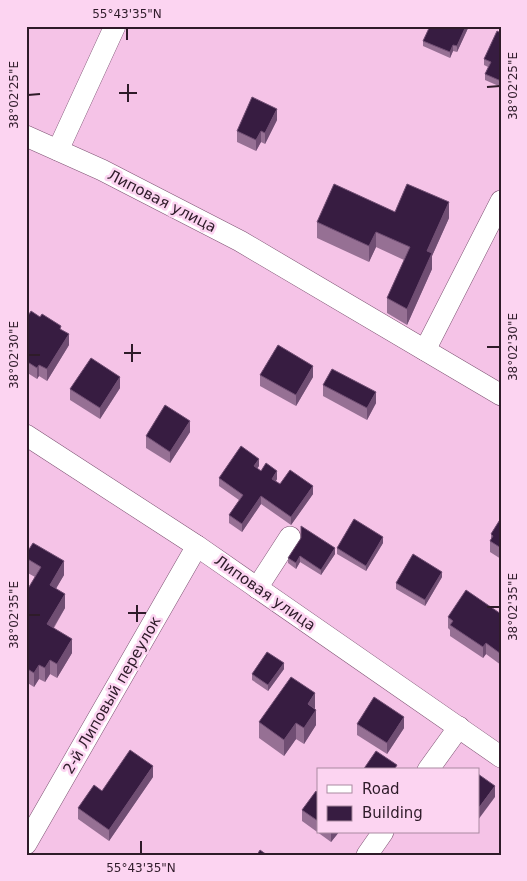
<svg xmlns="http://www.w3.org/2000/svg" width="527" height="881" font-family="'DejaVu Sans',sans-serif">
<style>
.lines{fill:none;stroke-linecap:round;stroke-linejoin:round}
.minor-casing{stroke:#7e5373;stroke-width:22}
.minor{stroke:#fff;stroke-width:21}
.wall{fill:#967094}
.shaded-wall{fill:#704e73}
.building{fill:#371c41;stroke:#704e73}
.ticks{fill:none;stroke:#2e1b29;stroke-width:2}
.labels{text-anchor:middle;stroke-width:5;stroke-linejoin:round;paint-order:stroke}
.street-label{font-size:15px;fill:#2e1b29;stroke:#fcd4f1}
.neatline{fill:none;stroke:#2e1b29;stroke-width:2}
.ticks-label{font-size:12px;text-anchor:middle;fill:#2e1b29}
</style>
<rect width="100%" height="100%" fill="#f5c3e7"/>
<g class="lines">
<defs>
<g id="minor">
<polyline points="26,136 102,170 240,241 501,395"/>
<polyline points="58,150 115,26"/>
<polyline points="425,350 501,201"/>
<polyline points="26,435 197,546 501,757"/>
<polyline points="257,588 290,537"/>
<polyline points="428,770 459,727"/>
<polyline points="26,844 197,546"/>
<polyline points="367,855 383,832"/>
</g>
</defs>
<use href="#minor" class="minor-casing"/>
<use href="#minor" class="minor"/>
</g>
<g class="wall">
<polygon points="469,26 457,52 453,51 450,58 423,46 423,41"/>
<polygon points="501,33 501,87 485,80 485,74 488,67 484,65 484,59"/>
<polygon points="277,120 265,144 261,142 256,151 237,142 237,131"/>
<polygon points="395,212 449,218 432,256 432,269 407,325 387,313 387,298 404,260 376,247 369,262 317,238 317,222"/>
<polygon points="26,319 61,330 69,345 47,381 39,376 37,379 26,372"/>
<polygon points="260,375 313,377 296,406 260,386"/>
<polygon points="323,385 376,403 367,420 323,396"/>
<polygon points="120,388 100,419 70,400 70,389"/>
<polygon points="190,432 170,463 146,448 146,436"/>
<polygon points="259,466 257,468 261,471 277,479 276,481 280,484 313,494 291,525 261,504 242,532 229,523 229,515 239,500 219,486 219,478"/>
<polygon points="501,518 501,559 490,552 490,541 491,539 491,534"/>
<polygon points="383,543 366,571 337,554 337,548"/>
<polygon points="26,554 64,575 56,588 65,608 54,628 72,653 57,678 50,674 45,682 39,679 34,687 26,682 26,592 35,577 26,572"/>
<polygon points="335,554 321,575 300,562 296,569 288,563 288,558"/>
<polygon points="442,577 425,606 396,589 396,583"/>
<polygon points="501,614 501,665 486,654 483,658 450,636 450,630 448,628 448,617"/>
<polygon points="284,669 268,691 252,680 252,674"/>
<polygon points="315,709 316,725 304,744 296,739 284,756 259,738 259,722"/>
<polygon points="357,724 404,728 387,754 357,735"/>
<polygon points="153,777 109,841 78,819 78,808 102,791"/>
<polygon points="318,793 318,832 339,832 331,842 302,821 302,810"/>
</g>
<g class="shaded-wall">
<polygon points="466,26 469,26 457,52 457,46"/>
<polygon points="453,45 453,51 450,58 450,52"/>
<polygon points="277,109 277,120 265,144 265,133"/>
<polygon points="261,131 261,142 256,151 256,140"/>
<polygon points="449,202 449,218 432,256 432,269 407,325 407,309 427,251"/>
<polygon points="376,232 376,247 369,262 369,246"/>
<polygon points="69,334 69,345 47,381 47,369"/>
<polygon points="39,365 39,376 37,379 37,368"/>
<polygon points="313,366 313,377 296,406 296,395"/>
<polygon points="120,377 120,388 100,419 100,408"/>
<polygon points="376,392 376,403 367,420 367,408"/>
<polygon points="190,421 190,432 170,463 170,452"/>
<polygon points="259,459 259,466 254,473 254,466"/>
<polygon points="277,471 277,479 272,487 272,479"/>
<polygon points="313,486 313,494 291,525 291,517"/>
<polygon points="261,496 261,504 242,532 242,524"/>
<polygon points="383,537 383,543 366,571 366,566"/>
<polygon points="335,548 335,554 321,575 321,570"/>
<polygon points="300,556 300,562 296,569 296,563"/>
<polygon points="64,561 64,575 50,599 50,585"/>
<polygon points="442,572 442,577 425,606 425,600"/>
<polygon points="65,594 65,608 47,638 47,624"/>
<polygon points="72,639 72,653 57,678 57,664"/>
<polygon points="486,643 486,654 483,658 483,647"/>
<polygon points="50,660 50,674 45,682 45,668"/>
<polygon points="284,663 284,669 268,691 268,685"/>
<polygon points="39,665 39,679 34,687 34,673"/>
<polygon points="315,693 315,709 308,704"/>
<polygon points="316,710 316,725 304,744 304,728"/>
<polygon points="404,717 404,728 387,754 387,743"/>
<polygon points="296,723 296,739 284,756 284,740"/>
<polygon points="153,766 153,777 109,841 109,830"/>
<polygon points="495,786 495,797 478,820 478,809"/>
<polygon points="331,832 339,832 331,842"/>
</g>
<g class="building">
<polygon points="430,26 466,26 457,46 453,45 450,52 423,41"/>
<polygon points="497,31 501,33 501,81 485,74 491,62 484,59"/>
<polygon points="252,97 277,109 265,133 261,131 256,140 237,131"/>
<polygon points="334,184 395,212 407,184 449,202 427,251 432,253 407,309 387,298 410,247 376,232 369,246 317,222"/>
<polygon points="31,311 40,317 42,314 61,326 60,329 69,334 47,369 39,365 37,368 26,361 26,319"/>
<polygon points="278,345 313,366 296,395 260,375"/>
<polygon points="91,358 120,377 100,408 70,389"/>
<polygon points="332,369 376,392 367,408 323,385"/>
<polygon points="165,405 190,421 170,452 146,436"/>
<polygon points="241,446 259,459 254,466 261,471 266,463 277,471 272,479 280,484 290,470 313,486 291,517 261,496 242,524 229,515 243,495 219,478"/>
<polygon points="501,518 501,548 490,541 493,536 491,534"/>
<polygon points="354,519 383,537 366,566 337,548"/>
<polygon points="301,526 335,548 321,570 300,556 296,563 288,558 301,538"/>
<polygon points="33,543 64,561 50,585 65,594 47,624 72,639 57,664 50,660 45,668 39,665 34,673 26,668 26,592 41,567 26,558 26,554"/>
<polygon points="413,554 442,572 425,600 396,583"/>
<polygon points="466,590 501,614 501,654 486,643 483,647 450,625 453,621 448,617"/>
<polygon points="267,652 284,663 268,685 252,674"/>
<polygon points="291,677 315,693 308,704 316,710 304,728 296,723 284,740 259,722"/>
<polygon points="374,697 404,717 387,743 357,724"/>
<polygon points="130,750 153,766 109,830 78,808 94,785 102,791"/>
<polygon points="376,751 397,765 394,770 363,770"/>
<polygon points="478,774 495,786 478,809"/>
<polygon points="316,791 318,793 318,821 302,810"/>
<polygon points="260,850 267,855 257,855"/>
</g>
<path class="ticks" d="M127,28V40M128,84V102M487,87L500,86M119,93H137M28,95L40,94M132,344V362M487,347H500M124,353H141M28,355H40M137,605V622M487,607H500M128,613H146M28,615H40M141,841V854"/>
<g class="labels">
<g class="street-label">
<text transform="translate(162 201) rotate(27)" y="5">Липовая улица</text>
<text transform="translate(265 593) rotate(35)" y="5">Липовая улица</text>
<text transform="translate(112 695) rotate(-60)" y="5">2-й Липовый переулок</text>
</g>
</g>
<rect width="527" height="881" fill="none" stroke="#fcd4f1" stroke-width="55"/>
<rect x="317" y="768" width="162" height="65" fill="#fcd4f1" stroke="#aa8aa1"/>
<rect x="327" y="785" width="25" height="8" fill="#ffffff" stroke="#aa8aa1"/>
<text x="362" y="794" font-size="15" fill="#2e1b29">Road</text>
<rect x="327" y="806" width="25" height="15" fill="#371c41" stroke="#aa8aa1"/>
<text x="362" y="818" font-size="15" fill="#2e1b29">Building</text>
<rect x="28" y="28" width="472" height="826" class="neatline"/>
<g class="ticks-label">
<text x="127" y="18">55°43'35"N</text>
<text transform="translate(513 86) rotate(-90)" y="4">38°02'25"E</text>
<text transform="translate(14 95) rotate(-90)" y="4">38°02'25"E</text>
<text transform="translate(513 347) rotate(-90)" y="4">38°02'30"E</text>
<text transform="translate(14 355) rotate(-90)" y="4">38°02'30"E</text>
<text transform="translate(513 607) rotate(-90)" y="4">38°02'35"E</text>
<text transform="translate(14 615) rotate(-90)" y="4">38°02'35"E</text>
<text x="141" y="872">55°43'35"N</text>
</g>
</svg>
